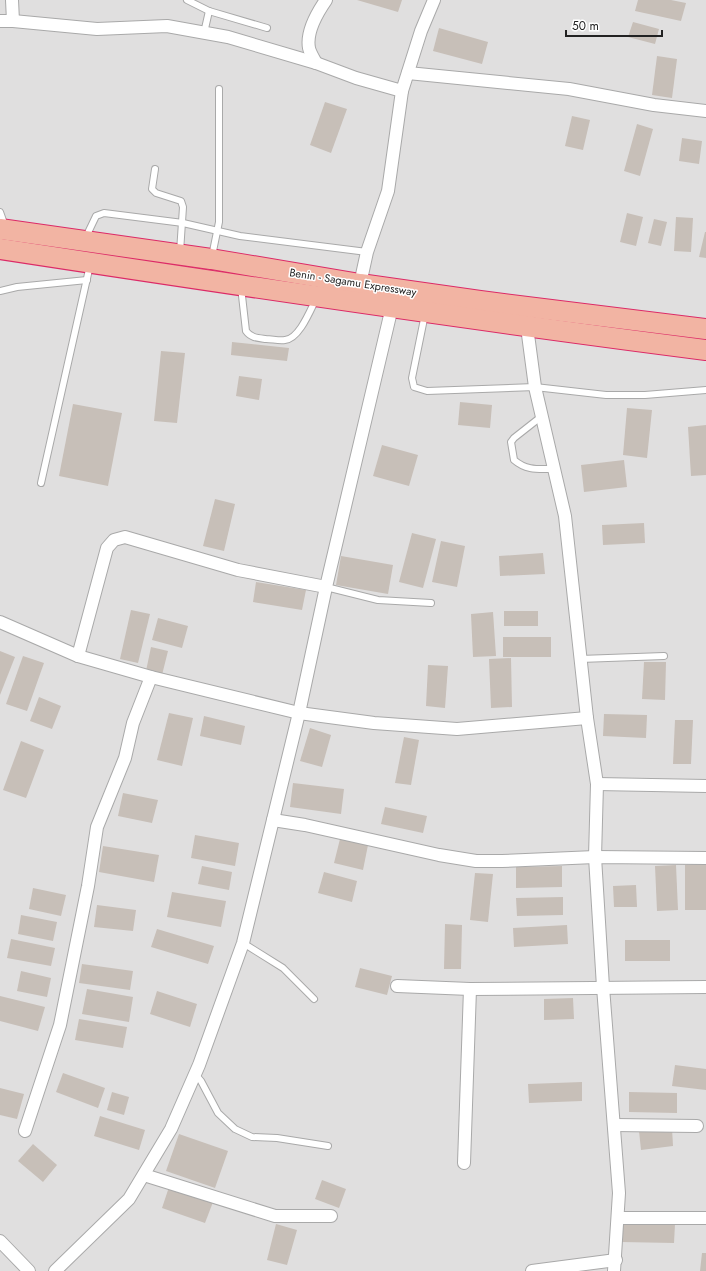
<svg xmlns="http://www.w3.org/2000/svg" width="706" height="1271" font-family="Jost,sans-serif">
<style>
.residential{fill:#e0dfdf}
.building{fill:#c7bfb8}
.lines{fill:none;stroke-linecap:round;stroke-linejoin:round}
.service-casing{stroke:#a9a9a9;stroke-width:8}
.minor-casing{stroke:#a9a9a9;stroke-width:14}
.trunk-casing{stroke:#dc2a67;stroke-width:22}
.service{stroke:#fff;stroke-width:6}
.minor{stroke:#fff;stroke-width:12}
.trunk{stroke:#f2b4a3;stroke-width:20}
.labels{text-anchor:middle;stroke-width:3;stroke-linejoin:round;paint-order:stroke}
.street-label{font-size:11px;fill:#222;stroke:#fff}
</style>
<rect width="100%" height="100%" fill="#f2efe9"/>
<rect class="residential" x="0" y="0" width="706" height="1271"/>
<g class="building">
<polygon points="357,0 402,0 398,12"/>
<polygon points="638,0 671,0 686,3 681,21 635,11"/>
<polygon points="633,22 659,29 655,44 628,37"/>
<polygon points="439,28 488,42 482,64 433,51"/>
<polygon points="657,56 677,59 672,98 652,95"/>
<polygon points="325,102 347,109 331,153 310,145"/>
<polygon points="572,116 590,120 583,150 565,146"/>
<polygon points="637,124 653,129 640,176 624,171"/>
<polygon points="682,138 702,141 699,164 679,161"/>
<polygon points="627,213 643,217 636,246 620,242"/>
<polygon points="676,217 693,218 691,252 674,251"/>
<polygon points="654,219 667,222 661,246 648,243"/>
<polygon points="705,232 706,232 706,258 699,257"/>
<polygon points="232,342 289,348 287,361 231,355"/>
<polygon points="161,351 185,353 177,423 154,421"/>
<polygon points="239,376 262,379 259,400 236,396"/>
<polygon points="460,402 492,405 490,428 458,425"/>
<polygon points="73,404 122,413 108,486 59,476"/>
<polygon points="627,408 652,410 647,458 623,455"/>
<polygon points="706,425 706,475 691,476 688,427"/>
<polygon points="382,445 418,455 409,486 373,476"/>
<polygon points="624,460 627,487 584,492 581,465"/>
<polygon points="215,499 235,504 224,551 203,546"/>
<polygon points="644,523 645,543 603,545 602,525"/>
<polygon points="412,533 436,539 423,588 399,582"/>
<polygon points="441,541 465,546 457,587 432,582"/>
<polygon points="543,553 545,574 500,576 499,556"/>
<polygon points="341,556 393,565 388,594 336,585"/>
<polygon points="256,582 306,590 302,610 253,602"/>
<polygon points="131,610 150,614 138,663 120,659"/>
<rect x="504" y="611" width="34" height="15"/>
<polygon points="493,612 496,656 473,657 471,614"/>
<polygon points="158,618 188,626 182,648 152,640"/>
<rect x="503" y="637" width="48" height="20"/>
<polygon points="151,647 168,651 162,675 146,671"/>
<polygon points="0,651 15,657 0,695"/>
<polygon points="23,656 44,663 27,711 6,704"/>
<polygon points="511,658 512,707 491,708 489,659"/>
<polygon points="644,662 666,662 665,700 642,699"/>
<polygon points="428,665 448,666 445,708 426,706"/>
<polygon points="39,697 61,706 52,729 30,721"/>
<polygon points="169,713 193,718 182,766 157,760"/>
<polygon points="604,714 647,715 646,738 603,736"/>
<polygon points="204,716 245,726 241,745 200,736"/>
<polygon points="675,720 693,720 691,764 673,764"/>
<polygon points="310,728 331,735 322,767 300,761"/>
<polygon points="404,737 419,740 411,785 395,783"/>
<polygon points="21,741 44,750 26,798 3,790"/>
<polygon points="293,783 344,789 341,814 290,807"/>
<polygon points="123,793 158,800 152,823 118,816"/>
<polygon points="385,807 427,816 423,833 381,824"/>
<polygon points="195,835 239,843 235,866 191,858"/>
<polygon points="340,839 368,845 363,870 334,863"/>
<polygon points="103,846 159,855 154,882 99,872"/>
<polygon points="706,864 706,910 685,910 685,865"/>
<polygon points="676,865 678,910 657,911 655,866"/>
<polygon points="202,866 232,872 229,890 198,884"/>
<polygon points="562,866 562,887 516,888 516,867"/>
<polygon points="324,872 357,881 352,902 318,893"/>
<polygon points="475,873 493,874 488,922 470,920"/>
<polygon points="636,885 637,907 614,907 613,886"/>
<polygon points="33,888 66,895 61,916 29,909"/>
<polygon points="172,892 226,901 221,927 167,917"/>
<polygon points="563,897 563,915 517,916 516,898"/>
<polygon points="97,905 136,910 133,931 94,927"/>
<polygon points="21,915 57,922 53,941 18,934"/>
<polygon points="445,924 462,925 461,969 444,969"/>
<polygon points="567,925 568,944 514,947 513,928"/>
<polygon points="157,929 214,946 208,964 151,947"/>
<polygon points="11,939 55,948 51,966 7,958"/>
<rect x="625" y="940" width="45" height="21"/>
<polygon points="82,964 133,971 130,990 79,983"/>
<polygon points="360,968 392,976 387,995 355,987"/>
<polygon points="21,971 51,978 47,997 17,991"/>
<polygon points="87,989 133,997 129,1022 82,1014"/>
<polygon points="157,991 197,1004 190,1027 150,1014"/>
<polygon points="0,996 45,1007 38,1031 0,1021"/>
<polygon points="573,998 574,1019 544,1020 544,999"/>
<polygon points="79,1019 127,1027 123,1048 75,1040"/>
<polygon points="675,1065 706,1069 706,1090 672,1086"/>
<polygon points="63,1073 105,1088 98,1108 56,1092"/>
<polygon points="582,1082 582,1101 529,1103 528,1084"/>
<polygon points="0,1088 24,1094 17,1119 0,1115"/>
<polygon points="112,1092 129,1097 124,1115 107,1110"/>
<polygon points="629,1092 677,1093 677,1113 629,1112"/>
<polygon points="100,1116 145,1130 139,1150 94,1136"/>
<polygon points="672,1128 673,1146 641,1150 639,1131"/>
<polygon points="179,1134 228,1151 215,1188 166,1171"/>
<polygon points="33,1144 57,1165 43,1182 18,1161"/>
<polygon points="322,1180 346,1189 339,1208 315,1199"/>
<polygon points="169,1187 213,1202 205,1223 162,1208"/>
<polygon points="622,1223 675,1224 674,1243 621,1242"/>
<polygon points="276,1224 297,1230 287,1265 267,1260"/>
<polygon points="702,1253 706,1253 706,1271 700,1271"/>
</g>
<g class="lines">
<defs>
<g id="service">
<polyline points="187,0 209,11 267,28"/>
<polyline points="204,33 209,11"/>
<polyline points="155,169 152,189 156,193 181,201 183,207 180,252"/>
<polyline points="0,212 5,226"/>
<polyline points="85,239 96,216 104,213 183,223 240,236 367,252"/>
<polyline points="212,256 219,222 219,89"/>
<path d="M241,287L246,331C251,338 258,338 266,339C272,339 279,341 285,340C299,339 310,311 316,299"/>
<polyline points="0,291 17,287 87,280"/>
<polyline points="425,314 412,378 414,387 427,391 535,387 606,395 645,395 706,390"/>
<path d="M542,416L514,438L511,442L514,460C527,471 538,469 554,469"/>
<polyline points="41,483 90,265"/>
<polyline points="326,587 378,600 431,603"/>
<polyline points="580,659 664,656"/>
<polyline points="243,943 283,968 314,999"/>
<polyline points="195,1074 201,1081 218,1113 235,1129 252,1137 277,1138 328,1146"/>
</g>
<g id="minor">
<polyline points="12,0 13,21"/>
<polyline points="0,21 13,21 97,29 167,26 228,37 316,63 356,78 402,91"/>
<path d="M316,63C314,59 310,53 309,48C306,32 317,13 326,0"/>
<polyline points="408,73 569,89 654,105 706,111"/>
<polyline points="360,284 367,252 388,191 402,91 421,31 434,0"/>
<polyline points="527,327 535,387 565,516 587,718 597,784 595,857 603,987 619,1193 614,1271"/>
<polyline points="0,622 78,656 151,677 299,713 374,723 457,729 587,718"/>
<polyline points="78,656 107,548 114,540 125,537 238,570 326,587"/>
<polyline points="597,784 706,786"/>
<polyline points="273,820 305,825 439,855 476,861 502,861 595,857 706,858"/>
<polyline points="397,986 470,989 706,987"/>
<polyline points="614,1125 697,1126"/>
<polyline points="25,1131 60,1025 88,886 97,827 125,758 133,723 151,677"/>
<polyline points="464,1163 470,989"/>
<polyline points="144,1175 275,1216 331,1216"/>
<polyline points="618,1218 706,1218"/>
<polyline points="0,1241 29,1271"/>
<polyline points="55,1271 129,1199 171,1129 199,1065 243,943 299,713 326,587 392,307"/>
<polyline points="532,1271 616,1260"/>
</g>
<g id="trunk">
<polyline points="0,229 211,259 360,284 480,301 706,329"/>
<path d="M0,249C235,285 470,320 706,350"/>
</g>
</defs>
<use href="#service" class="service-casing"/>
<use href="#minor" class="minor-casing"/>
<use href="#trunk" class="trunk-casing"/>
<use href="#service" class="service"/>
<use href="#minor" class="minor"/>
<use href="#trunk" class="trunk"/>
</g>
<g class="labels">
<g class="street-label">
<text transform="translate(353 282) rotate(9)" y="4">Benin - Sagamu Expressway</text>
</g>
</g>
<path d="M566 30v6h96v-6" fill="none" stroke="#222222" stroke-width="2"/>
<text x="572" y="30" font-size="12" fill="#222222" stroke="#ffffff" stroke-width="3" paint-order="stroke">50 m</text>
</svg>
